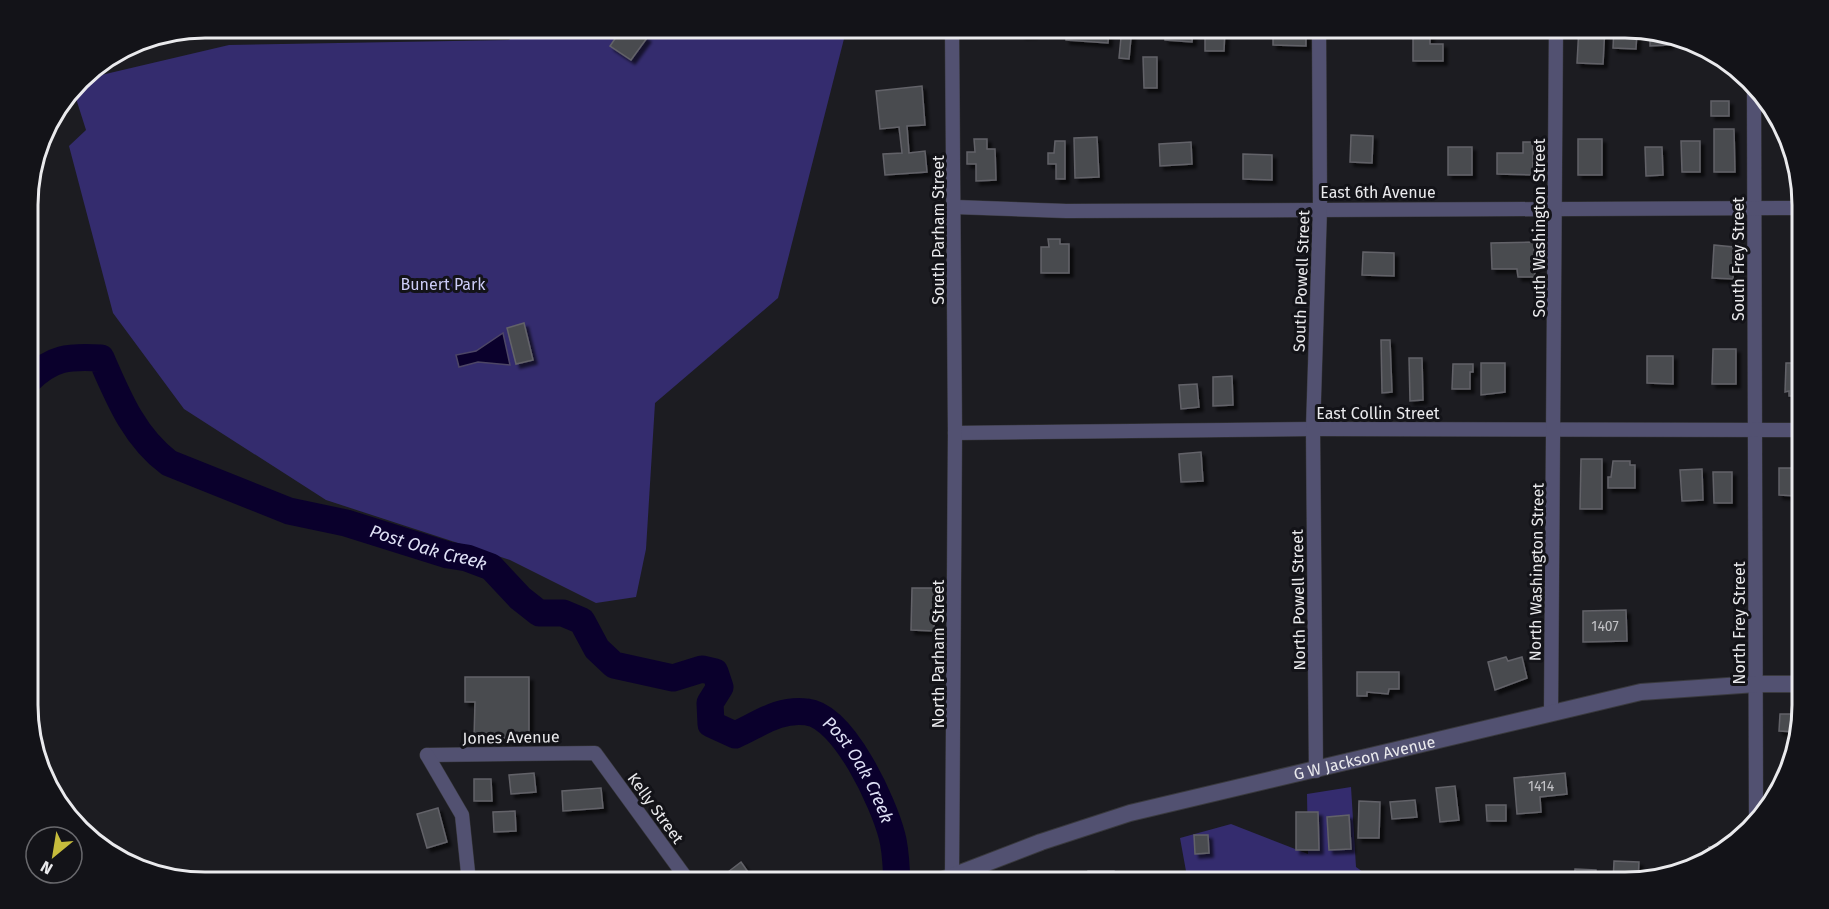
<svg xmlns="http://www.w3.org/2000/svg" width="1829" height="909" font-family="'Fira Sans',sans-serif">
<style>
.green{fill:#342c6e}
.water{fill:#0a002c;stroke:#4d4666;stroke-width:1.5}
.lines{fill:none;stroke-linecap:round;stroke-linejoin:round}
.river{stroke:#0a002c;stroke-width:27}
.building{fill:#4a4b50;stroke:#626268;stroke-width:1.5;filter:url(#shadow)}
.minor-casing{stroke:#39393e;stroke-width:15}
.tertiary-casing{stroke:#39393e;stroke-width:18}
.minor{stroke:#525171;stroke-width:14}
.tertiary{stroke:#525171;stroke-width:16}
.labels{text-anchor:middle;stroke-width:6;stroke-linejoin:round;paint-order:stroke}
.number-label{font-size:14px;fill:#c2c2c6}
.street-label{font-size:16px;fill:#eaeaed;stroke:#131318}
.park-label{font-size:16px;fill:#ccccf6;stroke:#131318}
.water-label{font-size:18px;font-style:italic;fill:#dedff4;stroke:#131318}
.rim{fill:none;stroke:#eaeaed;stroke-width:3}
</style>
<defs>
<filter id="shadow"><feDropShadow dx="4" dy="4" stdDeviation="1.5" flood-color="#0009"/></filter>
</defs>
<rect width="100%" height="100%" fill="#1c1c21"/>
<g class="green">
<polygon points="523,27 847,27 778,298 655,403 646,549 636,597 596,603 510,560 326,500 184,409 113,313 69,146 86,130 73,89 80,80 229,45 509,40"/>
<polygon points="1351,787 1356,867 1377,882 1188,882 1180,838 1231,824 1308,854 1307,794"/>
</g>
<polygon class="water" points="503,333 510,365 478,362 459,367 456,355 476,351"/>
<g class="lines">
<path class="river" id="s1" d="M28,381C52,357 69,356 101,358C118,397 134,437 169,463L289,511L346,523L448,555L467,558L491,567L520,598L539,613H563L582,621L597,649L614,665L673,678L702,669L715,672L720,687L710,703L711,724L735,735C758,725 779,708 807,712C844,716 884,804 892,836C896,850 896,867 897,882"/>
</g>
<g class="building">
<polygon points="623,27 631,27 647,38 631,60 610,46"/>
<polygon points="1022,27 1034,27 1034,34 1022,35"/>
<polygon points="1066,27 1109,27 1108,43 1066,40"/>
<polygon points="1122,27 1132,27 1129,59 1119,58"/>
<polygon points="1166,27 1193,27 1192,42 1165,40"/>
<polygon points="1205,27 1225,27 1224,51 1205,51"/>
<polygon points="1273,27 1306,28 1306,46 1273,45"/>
<polygon points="1413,27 1430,27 1430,44 1443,44 1443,61 1413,61"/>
<polygon points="1579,27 1605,27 1603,64 1577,63"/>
<polygon points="1614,27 1637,30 1636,49 1613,48"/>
<polygon points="1650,33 1669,37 1669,45 1650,46"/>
<polygon points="1143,57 1157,57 1157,88 1144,88"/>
<polygon points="922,86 925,125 907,126 909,153 925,151 927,172 885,175 883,154 902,153 899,127 880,129 876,91"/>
<rect x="1711" y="101" width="18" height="15"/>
<polygon points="1714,129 1734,129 1735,172 1714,172"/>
<polygon points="1351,135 1373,136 1372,163 1350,162"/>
<polygon points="1097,137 1099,177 1075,178 1074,138"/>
<polygon points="974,139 987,139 987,149 995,149 996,180 976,181 976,164 967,164 967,152 975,152"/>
<rect x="1578" y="139" width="24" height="36"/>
<polygon points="1055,141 1065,141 1065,179 1056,179 1056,164 1048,164 1048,153 1054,153"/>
<polygon points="1681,141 1700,141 1700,172 1682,172"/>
<polygon points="1191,142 1192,164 1160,166 1159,144"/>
<polygon points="1523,142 1533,142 1533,175 1497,174 1497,153 1523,153"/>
<rect x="1448" y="147" width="24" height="28"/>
<polygon points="1645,147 1662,147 1663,175 1646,176"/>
<polygon points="1243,154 1272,155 1272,180 1243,179"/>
<polygon points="1048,239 1060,239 1060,244 1069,244 1069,273 1041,273 1041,247 1049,247"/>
<polygon points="1534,242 1535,277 1518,277 1517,269 1492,269 1491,243"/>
<polygon points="1714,245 1734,247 1733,279 1712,278"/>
<polygon points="1363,252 1394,253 1394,276 1362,275"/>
<polygon points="524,323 533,360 516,364 507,328"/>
<polygon points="1381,340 1390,340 1392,392 1382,393"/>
<polygon points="1713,349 1736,349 1736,384 1712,384"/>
<polygon points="1647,356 1673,356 1673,384 1647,383"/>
<polygon points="1409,358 1422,358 1423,400 1410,401"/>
<polygon points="1481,363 1505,363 1505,392 1481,395"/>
<polygon points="1786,363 1801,363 1801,396 1789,396 1789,391 1785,392"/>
<polygon points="1453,364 1473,364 1473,372 1470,372 1470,389 1452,389"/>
<polygon points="1232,376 1233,405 1213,406 1213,377"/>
<polygon points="1197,384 1199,407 1181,409 1179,385"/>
<polygon points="1201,452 1203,481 1181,482 1179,454"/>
<polygon points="1581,459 1602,459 1602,509 1580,509"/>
<polygon points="1613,461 1630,461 1630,465 1635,465 1635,488 1608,488 1608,477 1611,477"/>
<polygon points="1779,468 1798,468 1797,496 1779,495"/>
<polygon points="1702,469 1703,500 1682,501 1680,470"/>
<polygon points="1713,472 1732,472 1732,503 1714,503"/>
<polygon points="912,588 935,588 934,631 911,630"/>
<polygon points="1626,610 1627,641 1583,642 1583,611"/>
<polygon points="1506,657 1508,661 1522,657 1527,678 1495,690 1488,662"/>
<polygon points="1357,672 1399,672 1399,689 1389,689 1388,694 1367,692 1367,696 1357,696"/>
<polygon points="465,677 529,677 529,738 474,738 475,702 465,702"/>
<polygon points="1780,714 1798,714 1796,732 1779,731"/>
<polygon points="534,773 536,792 511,794 509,775"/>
<polygon points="1565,773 1567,794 1540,797 1541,812 1517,814 1514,778"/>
<polygon points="474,779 491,779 492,801 474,801"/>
<polygon points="1455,786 1459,820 1440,822 1436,788"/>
<polygon points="601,788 603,808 563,811 562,791"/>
<polygon points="1415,800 1417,817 1392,819 1390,802"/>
<polygon points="1359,801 1380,802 1379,838 1358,838"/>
<polygon points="1486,805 1506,805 1506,821 1487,821"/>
<polygon points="438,808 447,842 427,848 417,814"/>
<polygon points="515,811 516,831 494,832 493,812"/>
<polygon points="1296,812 1318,812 1319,850 1296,850"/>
<polygon points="1349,815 1351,849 1329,850 1327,817"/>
<polygon points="1194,835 1208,835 1209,853 1195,854"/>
<polygon points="1709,847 1728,847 1723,852 1709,857"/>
<polygon points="1614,861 1639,862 1638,881 1613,882"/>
<polygon points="741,862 755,882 730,882 724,875"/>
<polygon points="1664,867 1678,867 1664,872"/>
<polygon points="1575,869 1596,870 1596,882 1574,882"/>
<rect x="1088" y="871" width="26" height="11"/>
</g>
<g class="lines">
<defs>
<g id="minor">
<polyline points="1754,87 1756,814"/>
<polyline points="955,207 1066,211 1801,208"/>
<polyline points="955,433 1313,429 1801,430"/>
<polyline points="1551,714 1556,27"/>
<polyline points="427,755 595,753 689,882"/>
<polyline points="427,755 462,815 469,882"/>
<polyline points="1316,771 1313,429 1320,208 1319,27"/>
<polyline points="952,876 955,433 952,27"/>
</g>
<g id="tertiary">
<path id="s2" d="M937,882L1041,842L1130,813L1641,692L1756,684H1802"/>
</g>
</defs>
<use href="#minor" class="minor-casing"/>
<use href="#tertiary" class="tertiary-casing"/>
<use href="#minor" class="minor"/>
<use href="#tertiary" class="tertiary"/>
</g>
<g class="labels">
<g class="number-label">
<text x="1605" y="631">1407</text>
<text x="1541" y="791">1414</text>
</g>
<g class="street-label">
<text x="1378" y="198">East 6th Avenue</text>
<text transform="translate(1539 228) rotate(-90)" y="6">South Washington Street</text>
<text transform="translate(938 230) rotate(-90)" y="6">South Parham Street</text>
<text transform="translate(1738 259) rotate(-90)" y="6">South Frey Street</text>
<text transform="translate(1301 281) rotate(-88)" y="6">South Powell Street</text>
<text x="1378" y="419">East Collin Street</text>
<text transform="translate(1536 572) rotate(-89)" y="6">North Washington Street</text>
<text transform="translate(1298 600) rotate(-91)" y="6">North Powell Street</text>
<text transform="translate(1739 623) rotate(-90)" y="6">North Frey Street</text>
<text transform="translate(938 654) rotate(-90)" y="6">North Parham Street</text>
<text transform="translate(511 737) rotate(-1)" y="6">Jones Avenue</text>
<text dy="6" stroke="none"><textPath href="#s2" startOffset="446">G W Jackson Avenue</textPath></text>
<text transform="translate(656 808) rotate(54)" y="6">Kelly Street</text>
</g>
<g class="park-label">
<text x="443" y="290">Bunert Park</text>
</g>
<g class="water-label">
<text dy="6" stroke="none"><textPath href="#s1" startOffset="480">Post Oak Creek</textPath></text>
<text dy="6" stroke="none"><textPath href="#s1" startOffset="1056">Post Oak Creek</textPath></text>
</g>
</g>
<path d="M0 0H1829V909H0ZM205 38H1625A167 167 0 0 1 1792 205V705A167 167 0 0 1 1625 872H205A167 167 0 0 1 38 705V205A167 167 0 0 1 205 38Z" fill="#131318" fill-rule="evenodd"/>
<path class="rim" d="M205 38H1625A167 167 0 0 1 1792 205V705A167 167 0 0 1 1625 872H205A167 167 0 0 1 38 705V205A167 167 0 0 1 205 38Z"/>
<g transform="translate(54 855) rotate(210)"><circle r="28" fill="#131318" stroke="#69696d" stroke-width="1.5"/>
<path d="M0-4.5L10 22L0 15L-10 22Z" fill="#c6bc3c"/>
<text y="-9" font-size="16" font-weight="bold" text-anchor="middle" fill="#eaeaed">N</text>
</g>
</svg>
